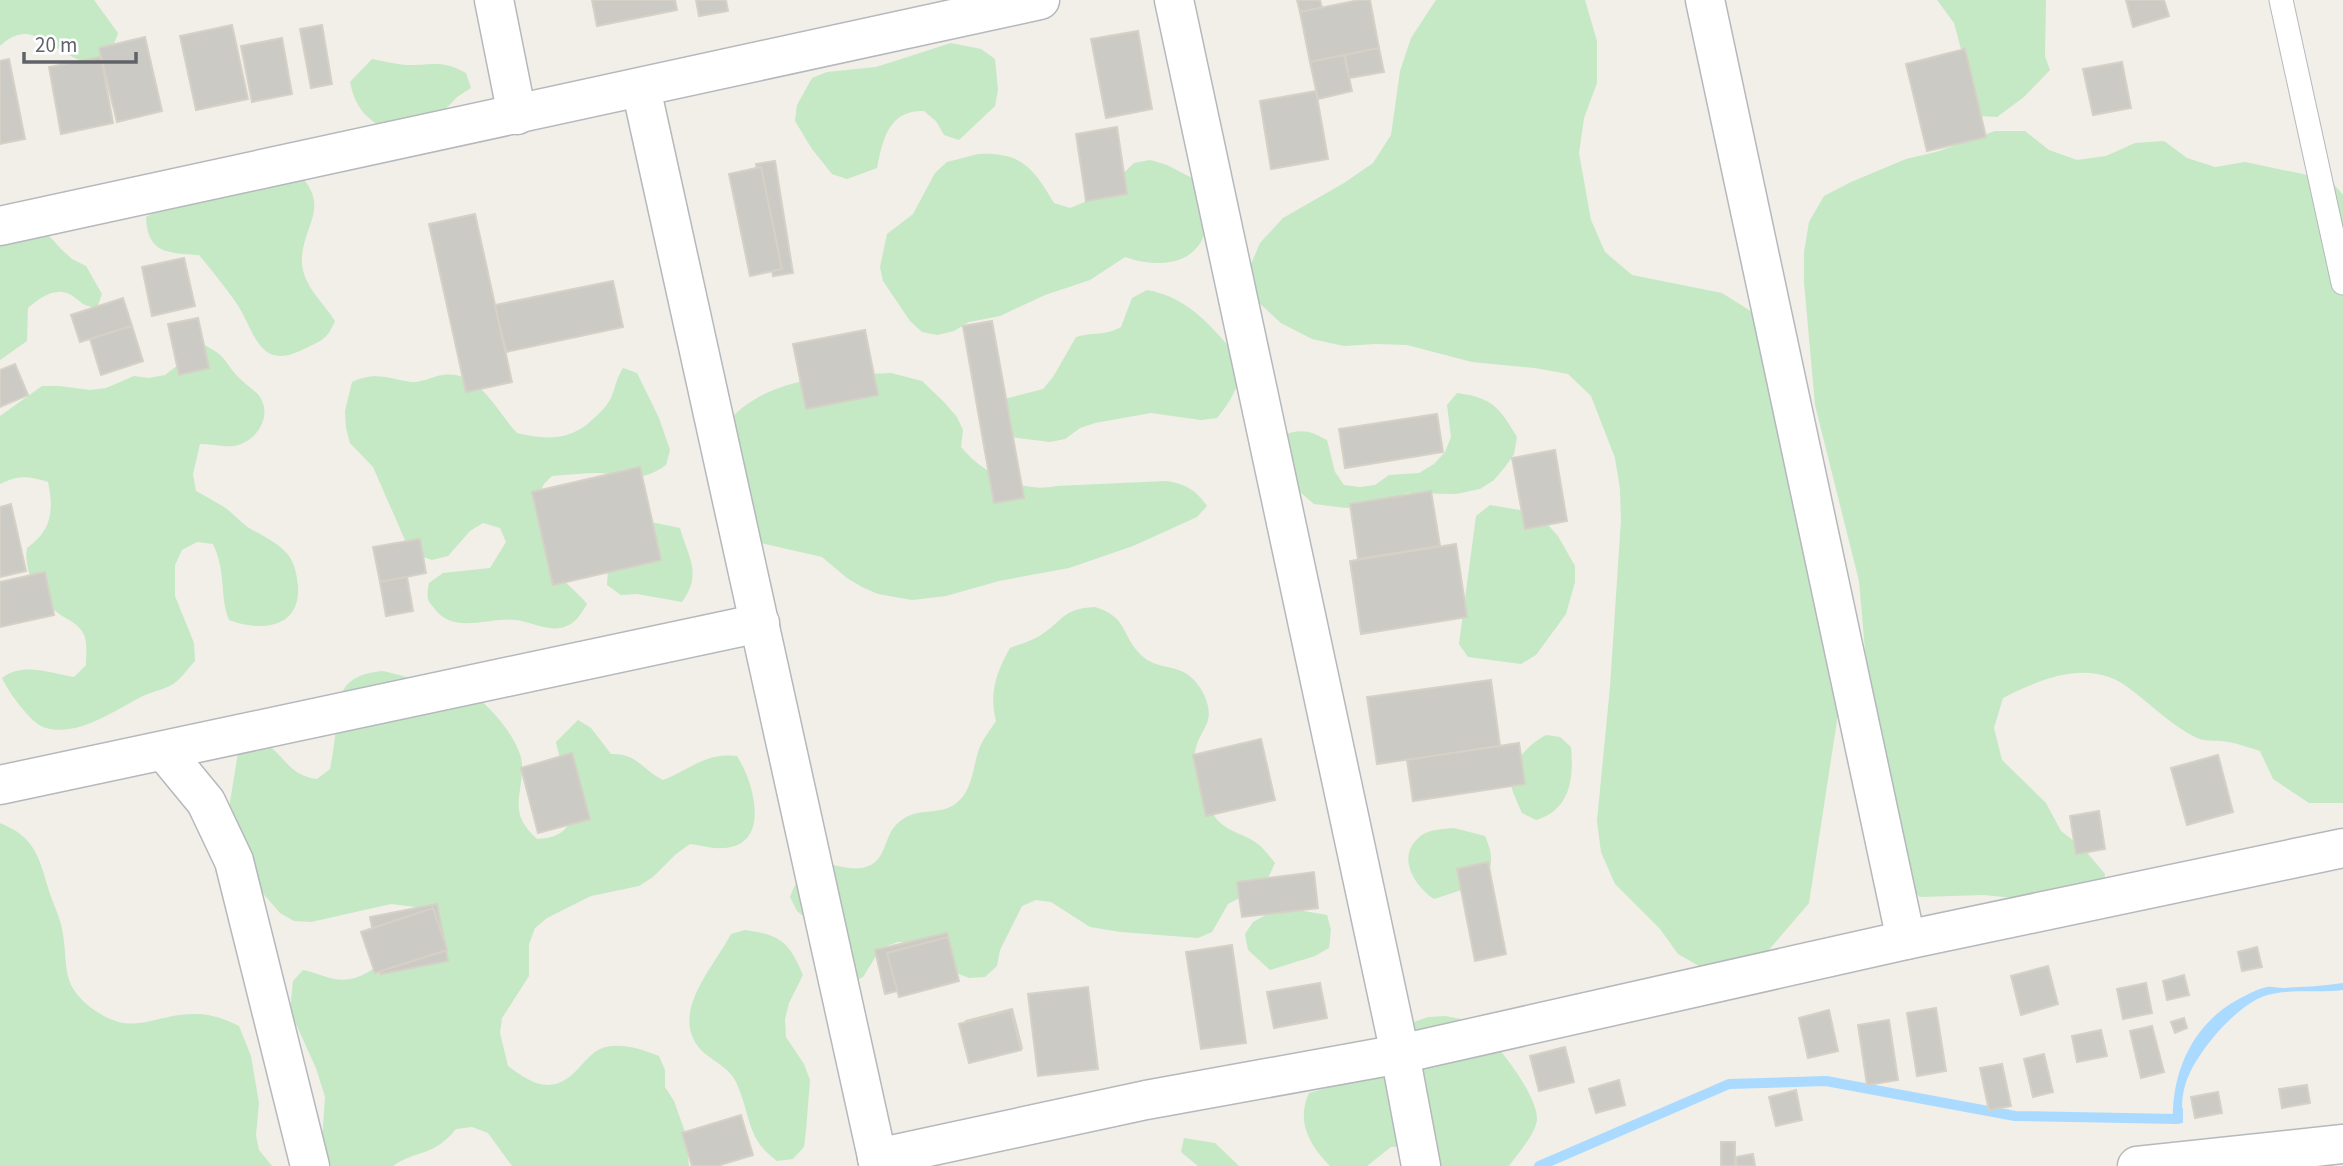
<svg xmlns="http://www.w3.org/2000/svg" width="2343" height="1166" font-family="'Source Sans 3',sans-serif">
<style>
.green{fill:#c5e8c5}
.water{fill:#aadaff}
.lines{fill:none;stroke-linecap:round;stroke-linejoin:round}
.stream{stroke:#aadaff;stroke-width:10}
.building{fill:#cccac5;stroke:#d6d1c6;stroke-width:2}
.service-casing{stroke:#b5b8bc;stroke-width:25}
.minor-casing{stroke:#b5b8bc;stroke-width:41}
.service{stroke:#fff;stroke-width:23}
.minor{stroke:#fff;stroke-width:38}
</style>
<rect width="100%" height="100%" fill="#f1efe8"/>
<g class="green">
<path d="M0,0H94L118,33C97,99 55,33 24,34C13,35 8,39 0,46Z"/>
<polygon points="1436,0 1585,0 1597,41 1597,83 1584,118 1579,153 1591,220 1605,252 1632,275 1722,293 1749,310 1772,338 1846,662 1809,903 1767,952 1706,970 1678,954 1660,929 1615,884 1601,852 1597,821 1610,687 1621,520 1620,489 1615,458 1591,396 1568,374 1535,368 1472,362 1407,345 1375,344 1344,346 1312,339 1281,323 1257,301 1248,271 1260,243 1283,218 1344,183 1373,163 1391,135 1400,71 1411,38"/>
<polygon points="1937,0 2046,0 2045,56 2050,70 2024,97 1997,117 1979,116 1954,23"/>
<path d="M951,43L981,49L995,59L998,90L995,106L959,140L944,135L936,121L924,111C889,110 883,138 877,168L847,179L832,174L812,149L795,121L797,105L812,78L827,72L876,67Z"/>
<path d="M372,59C384,61 395,64 406,65C433,66 440,59 466,73L471,88L457,97L435,120L385,129C364,117 355,106 350,82Z"/>
<path d="M1995,131H2025L2049,150L2077,160L2106,156L2135,143L2164,141L2187,158L2215,167L2245,162L2303,174L2332,182L2343,195V803H2309L2273,779L2260,751C2250,748 2239,744 2229,742C2219,740 2206,742 2197,738C2170,725 2150,703 2126,686C2087,659 2041,679 2003,698L1994,728L2002,760L2046,803L2061,831L2084,849L2105,874L2103,906L1983,895L1920,897L1895,878L1867,673L1859,581L1815,405L1804,282V252L1809,222L1824,196L1851,182L1906,159L1936,152Z"/>
<path d="M978,154C1022,152 1033,168 1054,203L1070,208L1100,196L1134,163L1150,160L1167,165L1196,180C1198,191 1208,218 1206,228C1198,267 1155,268 1125,257L1090,280L1045,295L1000,316L969,322L954,331L937,335L922,332L910,321L883,281L880,267L887,234L913,214L935,173L947,162Z"/>
<path d="M297,172C334,208 300,226 302,264C304,287 324,303 335,321C327,340 322,340 304,349C261,371 256,336 239,307C230,293 210,268 199,255C169,253 147,254 146,217L160,209Z"/>
<path d="M0,220L39,225L61,249L72,259L86,266L102,294L97,308C80,305 84,303 71,295C55,286 40,298 28,308L27,341L0,360Z"/>
<path d="M1147,290C1181,296 1202,316 1224,341C1228,346 1236,352 1238,358C1246,378 1229,404 1217,418L1201,420L1151,413L1095,423L1080,428L1065,439L1050,442L1001,436L996,401L1043,389L1053,377L1076,337C1093,332 1105,336 1121,327L1132,298Z"/>
<path d="M204,345C227,356 224,362 239,378C246,385 255,390 260,397C273,418 255,443 233,446C223,447 210,444 200,444L193,474L196,491C206,496 215,502 224,507C233,513 240,522 249,528C263,536 279,543 289,556C295,565 297,576 298,586C301,629 260,632 229,620C219,594 227,574 213,544L197,542L182,550L175,565V596L194,643L195,661C189,667 184,675 177,681C167,690 155,690 143,696C115,710 76,739 43,727C30,722 7,690 2,678C23,662 49,673 74,677L86,665C86,656 88,641 83,633C77,622 67,620 58,613C39,599 23,572 27,548C52,530 54,511 48,482C28,476 19,475 0,484V416L42,386H59L90,390L106,388L134,376L149,378L165,375Z"/>
<path d="M623,368L637,373L659,418L670,450L666,465C638,485 627,474 597,473C582,473 567,475 552,476C549,479 543,484 542,488C534,508 544,551 554,568C560,580 578,592 587,604C581,614 576,623 564,627C549,632 531,622 516,620C489,616 454,636 434,608C432,605 429,603 428,599C427,595 428,587 429,583L443,573L490,568L506,542L500,528L483,523L470,531L448,556L432,560L415,554L405,540L373,467L350,443L346,428L345,411L352,382C377,371 387,379 411,382C423,383 432,376 443,375C479,370 497,412 517,433C546,440 571,441 593,419C600,413 607,406 611,398C616,387 615,381 623,368Z"/>
<path d="M891,373L922,381L944,402L957,417L963,430L961,447C982,473 1022,494 1056,486L1166,481C1186,484 1196,490 1207,506L1197,517L1133,546L1069,568L999,581L946,596L912,600L878,594L862,587L847,578L822,557L756,542L730,419C773,375 834,376 891,373Z"/>
<path d="M1457,393C1493,398 1499,407 1517,437L1514,454L1505,467L1494,480L1480,489L1456,494L1408,493L1378,504L1346,508L1314,504L1301,493L1282,467L1283,435C1301,428 1311,431 1327,440L1335,472L1344,485L1360,487L1375,485L1389,475L1419,473L1434,464L1445,452L1451,437L1447,405Z"/>
<polygon points="1490,505 1520,510 1548,525 1558,536 1575,566 1575,582 1566,614 1536,655 1521,664 1468,657 1459,644 1476,516"/>
<path d="M651,522L680,528C688,558 703,573 682,602L637,594L621,595L607,585L608,570Z"/>
<path d="M1095,607C1128,617 1121,635 1141,655C1156,670 1179,664 1193,679C1203,689 1213,709 1207,723C1203,733 1196,741 1195,753C1194,772 1204,798 1213,814C1223,830 1238,832 1252,840C1262,846 1268,854 1275,863L1268,878L1257,889L1228,904L1212,932L1198,938L1121,932L1090,927L1051,902L1036,900L1022,906L1000,950L997,966L985,977L969,978L954,972L913,943L898,942L881,948L863,977L848,984L810,922L797,911L790,897C813,837 840,880 871,865C886,857 885,836 896,825C914,806 933,816 952,806C973,794 972,769 979,749C983,739 990,730 996,721C989,693 996,673 1010,648C1020,644 1032,641 1041,635C1065,619 1062,609 1095,607Z"/>
<path d="M382,671C395,673 472,695 481,701C496,713 521,744 522,764C523,797 507,812 537,839C552,838 566,835 571,818C574,807 559,756 556,742L578,720L591,728L611,754C637,753 641,769 663,780C692,769 705,752 737,756C754,782 772,846 723,848C712,849 700,845 690,844L676,854L653,877L639,886L591,896L547,918L535,928L529,944V976L502,1018L500,1033L508,1066C531,1083 551,1096 576,1071C583,1064 590,1054 600,1049C618,1041 642,1049 659,1056L665,1070V1087L674,1101L685,1132L689,1166H512L488,1133L472,1127L456,1129C432,1158 417,1149 393,1166H325L322,1141L325,1097L316,1068L290,1011L293,981L303,970C314,972 324,977 334,979C377,986 402,936 424,908L391,904L311,922L294,921L280,913L259,889L228,814L239,747L266,743C287,759 289,775 317,779L330,769C332,758 334,747 335,736C339,698 336,676 382,671Z"/>
<path d="M1546,735L1560,737L1571,747C1574,779 1570,810 1536,820L1522,813C1518,804 1513,794 1511,785C1509,763 1529,744 1546,735Z"/>
<path d="M0,823C37,838 39,859 50,894C54,906 60,917 62,929C69,964 59,982 90,1007C133,1039 149,1015 193,1014C209,1013 225,1019 239,1026L251,1056L259,1103L256,1135L259,1150L272,1166H0Z"/>
<path d="M1454,828L1485,836C1493,854 1493,864 1486,882L1434,899C1413,885 1395,854 1422,835C1431,829 1444,829 1454,828Z"/>
<polygon points="1280,907 1327,915 1331,930 1329,948 1315,956 1270,970 1248,950 1245,934 1253,922"/>
<path d="M745,930C781,935 789,942 803,975L789,1003L785,1019L786,1037L804,1064L810,1080L806,1130L804,1147L793,1159L777,1161C746,1139 751,1114 736,1082C729,1067 712,1061 701,1050C668,1014 714,967 731,934Z"/>
<path d="M1445,1016C1455,1018 1468,1019 1476,1025C1495,1041 1538,1094 1537,1120C1535,1135 1518,1153 1509,1166H1424L1406,1146L1391,1147L1367,1166H1330C1309,1145 1296,1121 1309,1093L1355,1080L1414,1022L1428,1017Z"/>
<polygon points="1184,1138 1215,1143 1239,1166 1198,1166 1181,1152"/>
</g>
<path class="water" d="M2343,983V990C2320,993 2295,989 2272,994C2240,999 2193,1055 2185,1086C2181,1099 2182,1110 2183,1123L2173,1124C2171,1073 2192,1025 2237,1000C2247,995 2256,989 2267,987C2272,986 2278,988 2283,988C2303,987 2324,986 2343,983Z"/>
<g class="lines">
<polyline class="stream" points="1539,1166 1729,1084 1826,1081 2015,1116 2178,1119 2178,1110"/>
</g>
<g class="building">
<polygon points="592,0 675,0 677,10 597,26"/>
<polygon points="696,0 726,0 728,11 699,16"/>
<polygon points="1297,0 1320,0 1322,8 1300,12"/>
<polygon points="1359,0 1370,0 1379,48 1310,62 1300,12"/>
<polygon points="2126,0 2164,0 2169,16 2133,27"/>
<polygon points="232,25 248,99 196,110 180,36"/>
<polygon points="322,25 332,84 311,88 300,29"/>
<polygon points="1138,31 1152,109 1106,118 1091,39"/>
<polygon points="145,37 162,111 117,122 99,48"/>
<polygon points="282,38 292,94 252,102 241,46"/>
<polygon points="1379,48 1384,72 1349,78 1345,55"/>
<polygon points="1965,49 1986,137 1927,151 1906,64"/>
<polygon points="1344,55 1352,91 1318,99 1310,62"/>
<polygon points="101,57 113,123 61,134 49,67"/>
<polygon points="9,59 25,139 0,144 0,61"/>
<polygon points="2122,62 2131,108 2093,115 2083,69"/>
<polygon points="1316,91 1328,159 1271,169 1260,101"/>
<polygon points="1117,127 1127,194 1086,201 1076,134"/>
<polygon points="775,161 793,273 773,276 756,164"/>
<polygon points="761,167 782,269 750,276 729,174"/>
<polygon points="475,214 512,382 466,392 429,224"/>
<polygon points="184,258 195,306 152,316 142,267"/>
<polygon points="613,281 623,327 506,352 495,305"/>
<polygon points="123,298 132,326 80,342 71,315"/>
<polygon points="198,318 209,368 179,375 168,324"/>
<polygon points="992,321 1024,498 994,503 963,326"/>
<polygon points="132,326 143,361 101,375 90,339"/>
<polygon points="865,330 878,395 806,409 793,344"/>
<polygon points="15,364 28,395 0,407 0,370"/>
<polygon points="1437,414 1443,452 1345,468 1339,429"/>
<polygon points="1555,450 1567,521 1525,529 1512,458"/>
<polygon points="640,467 661,560 553,585 532,492"/>
<polygon points="1431,491 1440,546 1358,559 1350,504"/>
<polygon points="11,504 26,571 0,577 0,507"/>
<polygon points="420,539 426,573 380,582 373,547"/>
<polygon points="1456,544 1467,617 1361,634 1350,561"/>
<polygon points="45,572 54,615 0,627 0,582"/>
<polygon points="407,577 413,611 386,616 380,582"/>
<polygon points="1491,680 1500,746 1377,764 1367,697"/>
<polygon points="1261,739 1275,800 1206,816 1193,755"/>
<polygon points="1519,743 1525,784 1413,801 1407,760"/>
<polygon points="572,753 590,819 538,833 521,768"/>
<polygon points="2218,755 2233,812 2187,825 2171,768"/>
<polygon points="2099,811 2105,849 2076,854 2070,816"/>
<polygon points="1488,862 1506,954 1475,961 1457,869"/>
<polygon points="1314,872 1318,908 1242,917 1237,882"/>
<polygon points="437,904 448,961 381,974 370,917"/>
<polygon points="433,908 447,950 375,973 361,932"/>
<polygon points="947,933 957,976 885,994 875,950"/>
<polygon points="948,937 959,981 899,997 887,953"/>
<polygon points="1232,945 1246,1043 1201,1049 1186,952"/>
<polygon points="2257,947 2262,967 2242,971 2238,952"/>
<polygon points="2048,966 2058,1004 2021,1015 2011,976"/>
<polygon points="2184,975 2189,995 2167,1000 2163,981"/>
<polygon points="1320,983 1327,1018 1274,1028 1267,992"/>
<polygon points="2146,983 2152,1013 2123,1019 2117,989"/>
<polygon points="1088,987 1098,1069 1038,1076 1028,994"/>
<polygon points="1936,1008 1946,1071 1917,1076 1907,1013"/>
<polygon points="1012,1009 1022,1048 976,1061 966,1021"/>
<polygon points="1011,1010 1021,1050 969,1063 959,1024"/>
<polygon points="1829,1010 1838,1051 1808,1058 1799,1018"/>
<polygon points="2184,1018 2187,1028 2175,1033 2171,1022"/>
<polygon points="1889,1020 1898,1080 1867,1085 1858,1025"/>
<polygon points="2152,1026 2164,1072 2141,1078 2130,1031"/>
<polygon points="2101,1030 2107,1056 2077,1062 2072,1036"/>
<polygon points="1565,1047 1574,1082 1539,1091 1530,1056"/>
<polygon points="2044,1054 2053,1092 2033,1097 2024,1059"/>
<polygon points="2002,1064 2011,1106 1989,1110 1980,1068"/>
<polygon points="1619,1080 1625,1105 1596,1113 1589,1089"/>
<polygon points="2307,1085 2310,1103 2282,1108 2279,1089"/>
<polygon points="1796,1090 1802,1120 1776,1126 1769,1097"/>
<polygon points="2218,1092 2222,1113 2195,1118 2191,1097"/>
<polygon points="741,1115 753,1155 717,1166 692,1166 682,1133"/>
<rect x="1721" y="1142" width="14" height="24"/>
<polygon points="1753,1154 1755,1166 1737,1166 1736,1157"/>
</g>
<g class="lines">
<defs>
<polyline id="service" points="2281,0 2343,283"/>
<g id="minor">
<polyline points="494,0 517,115"/>
<polyline points="1174,0 1400,1054 1421,1166"/>
<polyline points="1705,0 1906,940"/>
<polyline points="641,88 879,1166"/>
<polyline points="0,226 1040,0"/>
<polyline points="164,751 206,802 234,861 310,1166"/>
<polyline points="0,785 760,623"/>
<polyline points="877,1158 1146,1100 1400,1054 1906,940 2343,848"/>
<polyline points="2137,1166 2343,1144"/>
</g>
</defs>
<use href="#service" class="service-casing"/>
<use href="#minor" class="minor-casing"/>
<use href="#service" class="service"/>
<use href="#minor" class="minor"/>
</g>
<path d="M24 52v10h112v-10" fill="none" stroke="#5f6368" stroke-width="3.5"/>
<text x="35" y="52" font-size="21" fill="#5f6368" stroke="#ffffff" stroke-width="5" paint-order="stroke">20 m</text>
</svg>
